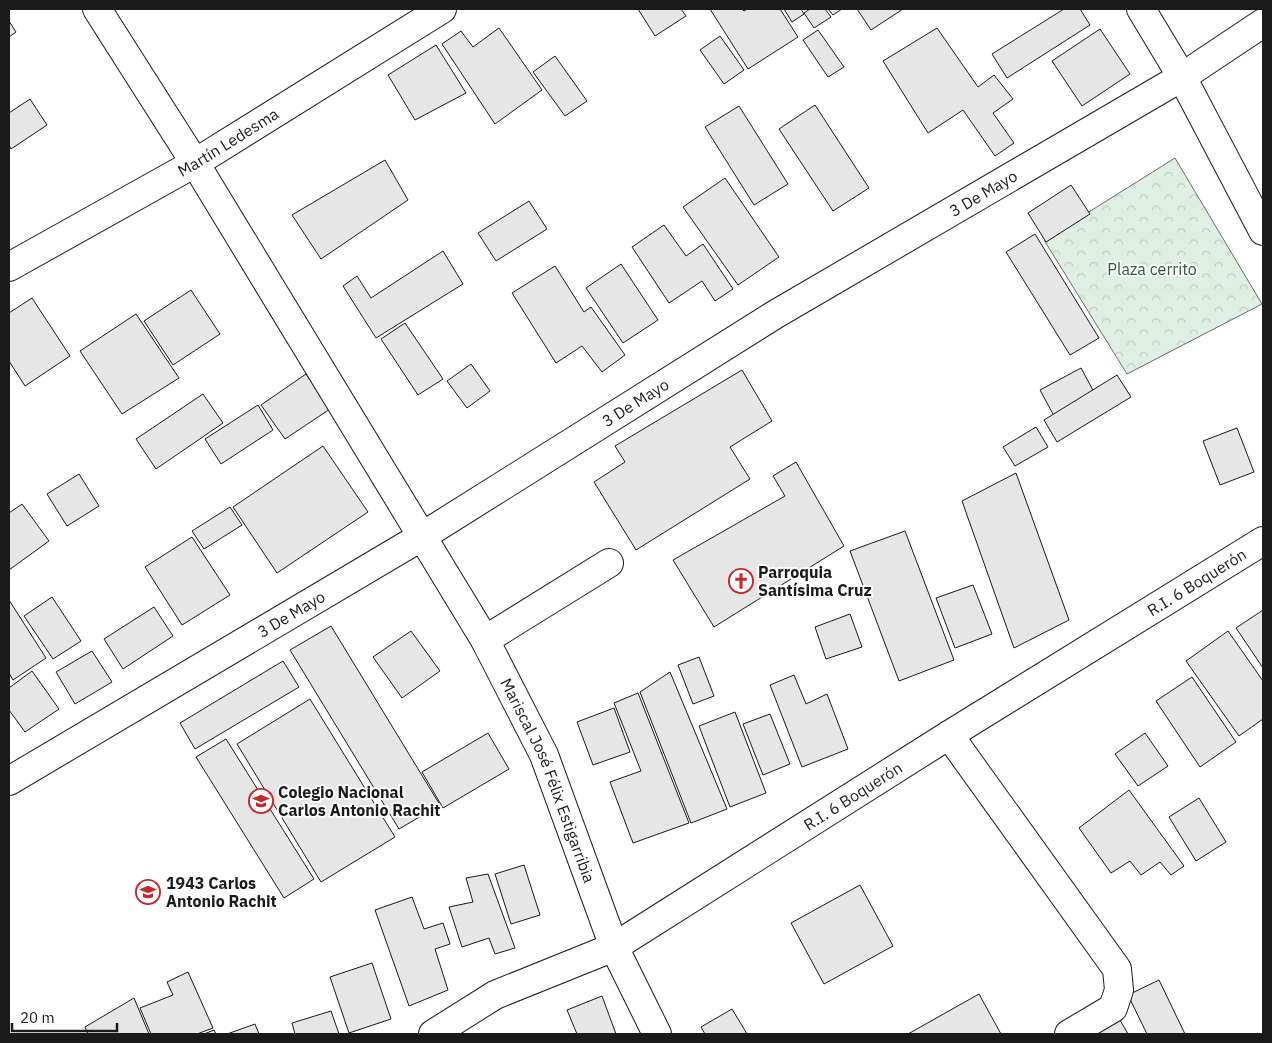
<svg xmlns="http://www.w3.org/2000/svg" width="1272" height="1043" font-family="'IBM Plex Sans',sans-serif">
<style>
.park{fill:url(#park-crowns);stroke:#6a6a6a}
.building{fill:#e6e6e6;stroke:#1a1a1a}
.lines{fill:none;stroke-linecap:round;stroke-linejoin:round}
.minor-casing{stroke:#1a1a1a;stroke-width:30}
.minor{stroke:#fff;stroke-width:28}
.labels{text-anchor:middle;stroke-width:4;stroke-linejoin:round;paint-order:stroke}
.street-label{font-size:16px;fill:#1a1a1a;stroke:#fff}
.park-label{font-size:16px;fill:#2b5a34;stroke:#fff}
.poi-label{font-size:16px;font-weight:bold;fill:#1a1a1a;stroke:#fff;text-anchor:start}
</style>
<defs>
<pattern id="park-crowns" width="20" height="18" patternUnits="userSpaceOnUse" patternTransform="scale(1.25)"><rect width="20" height="18" fill="#e0efe3"/><path d="M2 6a3 3 0 1 1 6 0M12 15a3 3 0 1 1 6 0" fill="none" stroke="#c0ccc2"/></pattern>
</defs>
<rect width="100%" height="100%" fill="#fff"/>
<polygon class="park" points="1175,158 1262,304 1127,374 1044,240"/>
<g class="building">
<polygon points="638,9 681,9 686,16 655,36"/>
<polygon points="710,9 742,9 744,11 747,9 780,9 798,37 748,69"/>
<polygon points="784,9 801,9 804,14 792,22"/>
<polygon points="810,9 825,9 831,17 814,28 804,13"/>
<polygon points="828,9 842,9 833,15"/>
<polygon points="857,9 903,9 871,30"/>
<polygon points="1064,9 1080,9 1090,25 1007,78 992,54"/>
<polygon points="9,21 16,32 9,37"/>
<polygon points="499,28 542,90 495,124 442,44 461,31 473,47"/>
<polygon points="937,28 978,87 994,75 1013,99 993,113 1014,143 995,156 963,110 928,133 883,61"/>
<polygon points="1100,29 1130,74 1082,106 1052,61"/>
<polygon points="818,30 844,67 828,77 803,40"/>
<polygon points="720,36 744,70 724,84 700,50"/>
<polygon points="436,45 466,93 415,120 388,75"/>
<polygon points="555,56 587,101 565,116 533,72"/>
<polygon points="30,99 47,125 11,149 9,145 9,113"/>
<polygon points="815,105 869,188 833,211 779,129"/>
<polygon points="739,106 788,184 754,205 705,127"/>
<polygon points="385,160 408,200 321,259 292,215"/>
<polygon points="725,178 779,257 738,285 683,207"/>
<polygon points="1071,185 1090,214 1046,242 1028,213"/>
<polygon points="529,201 547,229 496,261 478,233"/>
<polygon points="664,225 686,256 703,244 733,289 715,301 702,281 669,303 632,247"/>
<polygon points="1035,234 1099,338 1070,355 1006,252"/>
<polygon points="443,251 463,284 376,338 343,286 357,276 371,298"/>
<polygon points="621,264 658,320 623,343 586,288"/>
<polygon points="555,266 584,312 591,307 625,355 602,372 582,346 556,363 512,293"/>
<polygon points="191,290 220,334 173,365 144,321"/>
<polygon points="32,298 70,356 25,386 9,361 9,313"/>
<polygon points="136,314 179,378 122,414 80,351"/>
<polygon points="405,323 443,379 418,395 381,339"/>
<polygon points="471,364 490,391 467,408 447,381"/>
<polygon points="1081,368 1101,405 1060,427 1040,390"/>
<polygon points="742,370 772,421 730,447 750,479 636,550 594,482 625,462 615,446"/>
<polygon points="306,374 330,409 285,439 261,405"/>
<polygon points="1117,375 1131,397 1057,442 1044,420"/>
<polygon points="203,394 223,423 156,469 136,439"/>
<polygon points="258,405 273,430 221,464 205,439"/>
<polygon points="1036,427 1048,447 1015,466 1003,447"/>
<polygon points="1237,428 1254,472 1220,485 1203,441"/>
<polygon points="323,446 368,512 277,573 233,507"/>
<polygon points="796,462 844,546 714,627 673,560 785,496 773,476"/>
<polygon points="1016,473 1069,620 1014,648 962,501"/>
<polygon points="79,474 99,506 67,526 47,494"/>
<polygon points="22,504 49,541 9,570 9,513"/>
<polygon points="230,507 242,525 204,549 192,531"/>
<polygon points="905,531 954,660 899,681 850,551"/>
<polygon points="192,537 230,595 182,625 145,567"/>
<polygon points="973,585 992,634 955,648 936,598"/>
<polygon points="52,597 81,641 53,659 24,616"/>
<polygon points="9,600 46,658 13,680 9,673"/>
<polygon points="154,607 173,636 123,669 104,639"/>
<polygon points="1263,610 1263,668 1236,628"/>
<polygon points="850,614 862,647 826,659 815,627"/>
<polygon points="331,626 440,805 399,829 290,650"/>
<polygon points="411,631 440,671 402,698 373,657"/>
<polygon points="1228,631 1263,681 1263,719 1239,736 1186,661"/>
<polygon points="92,651 112,682 75,704 56,672"/>
<polygon points="699,657 714,696 693,704 678,665"/>
<polygon points="283,661 299,687 195,749 180,723"/>
<polygon points="32,671 59,709 25,732 9,710 9,688"/>
<polygon points="670,672 727,809 691,823 640,692"/>
<polygon points="794,675 806,704 827,694 848,749 802,767 770,685"/>
<polygon points="1192,677 1236,742 1200,767 1156,701"/>
<polygon points="638,693 689,823 633,843 610,782 641,771 614,703"/>
<polygon points="310,699 395,837 321,882 237,744"/>
<polygon points="614,708 630,752 593,765 577,722"/>
<polygon points="735,712 766,793 730,807 699,726"/>
<polygon points="770,714 790,764 763,775 743,724"/>
<polygon points="488,733 509,769 443,808 422,772"/>
<polygon points="1145,733 1168,766 1138,786 1115,754"/>
<polygon points="226,739 314,879 284,898 196,757"/>
<polygon points="1129,790 1184,866 1171,875 1160,862 1141,875 1130,861 1111,873 1079,828"/>
<polygon points="1199,798 1226,842 1196,861 1169,817"/>
<polygon points="524,865 540,915 511,924 495,874"/>
<polygon points="488,874 515,948 495,954 489,938 462,947 449,907 473,902 466,878"/>
<polygon points="860,885 893,946 824,984 791,923"/>
<polygon points="412,897 424,929 443,923 450,944 435,949 448,990 409,1006 375,910"/>
<polygon points="372,963 391,1019 349,1033 330,977"/>
<polygon points="188,972 213,1028 197,1034 151,1034 140,1008 173,995 167,982"/>
<polygon points="1159,980 1185,1034 1147,1034 1128,995"/>
<polygon points="979,994 1001,1034 908,1034"/>
<polygon points="602,996 616,1034 577,1034 567,1010"/>
<polygon points="134,998 149,1034 88,1034 85,1027"/>
<polygon points="732,1009 747,1034 705,1034 701,1027"/>
<polygon points="331,1011 339,1034 295,1034 292,1023"/>
<polygon points="1120,1020 1128,1034 1095,1034 1095,1033"/>
<polygon points="255,1024 259,1034 227,1034"/>
<polygon points="214,1030 216,1034 204,1034"/>
</g>
<g class="lines">
<defs>
<g id="minor">
<path id="s1" d="M97,9L195,163L485,640L544,755L614,947L657,1034"/>
<polyline points="1141,9 1182,77 1263,231"/>
<path id="s2" d="M9,267L195,163L442,9"/>
<polyline points="485,640 609,563"/>
<polyline points="949,735 1117,969 1119,990 1113,1008 1069,1034"/>
<path id="s3" d="M9,781L421,537L776,314L1182,77L1263,23"/>
<path id="s4" d="M433,1034L495,995L614,947L949,735L1263,541"/>
</g>
</defs>
<use href="#minor" class="minor-casing"/>
<use href="#minor" class="minor"/>
</g>
<defs>
<symbol id="church-ring" viewBox="-11 -11 22 22"><circle r="9.5" fill="#fff" stroke="#c62828" stroke-width="1.5"/><path d="M-1.2-6h2.4v3.5h3.3v2.4h-3.3V6h-2.4V-.1h-3.3v-2.4h3.3Z" fill="#c62828"/></symbol>
<symbol id="school-ring" viewBox="-11 -11 22 22"><circle r="9.5" fill="#fff" stroke="#c62828" stroke-width="1.5"/><path d="M0-5L7-2L0 1L-7-2ZM-4 1L0 2.5L4 1V4Q0 6-4 4Z" fill="#c62828"/></symbol>
</defs>
<g fill-rule="evenodd">
<use href="#church-ring" x="727" y="567" width="28" height="28"/>
<use href="#school-ring" x="247" y="787" width="28" height="28"/>
<use href="#school-ring" x="134" y="878" width="28" height="28"/>
</g>
<g class="labels">
<g class="street-label">
<text dy="6" stroke="none"><textPath href="#s2" startOffset="252">Martín Ledesma</textPath></text>
<text dy="6" stroke="none"><textPath href="#s3" startOffset="1138">3 De Mayo</textPath></text>
<text dy="6" stroke="none"><textPath href="#s3" startOffset="732">3 De Mayo</textPath></text>
<text dy="6" stroke="none"><textPath href="#s4" startOffset="889">R.I. 6 Boquerón</textPath></text>
<text dy="6" stroke="none"><textPath href="#s3" startOffset="328">3 De Mayo</textPath></text>
<text dy="6" stroke="none"><textPath href="#s1" startOffset="895">Mariscal José Félix Estigarribia</textPath></text>
<text dy="6" stroke="none"><textPath href="#s4" startOffset="484">R.I. 6 Boquerón</textPath></text>
</g>
<g class="park-label">
<text x="1152" y="275">Plaza cerrito</text>
</g>
<g class="poi-label">
<text x="758" y="578">Parroquia<tspan x="758" dy="18">Santísima Cruz</tspan></text>
<text x="278" y="798">Colegio Nacional<tspan x="278" dy="18">Carlos Antonio Rachit</tspan></text>
<text x="166" y="889">1943 Carlos<tspan x="166" dy="18">Antonio Rachit</tspan></text>
</g>
</g>
<rect width="1272" height="1043" fill="none" stroke="#1a1a1a" stroke-width="20"/>
<path d="M12 1023v8h105v-8" fill="none" stroke="#1a1a1a" stroke-width="2.5"/>
<text x="20" y="1023" font-size="15" fill="#1a1a1a" stroke="#ffffff" stroke-width="4" paint-order="stroke">20 m</text>
</svg>
